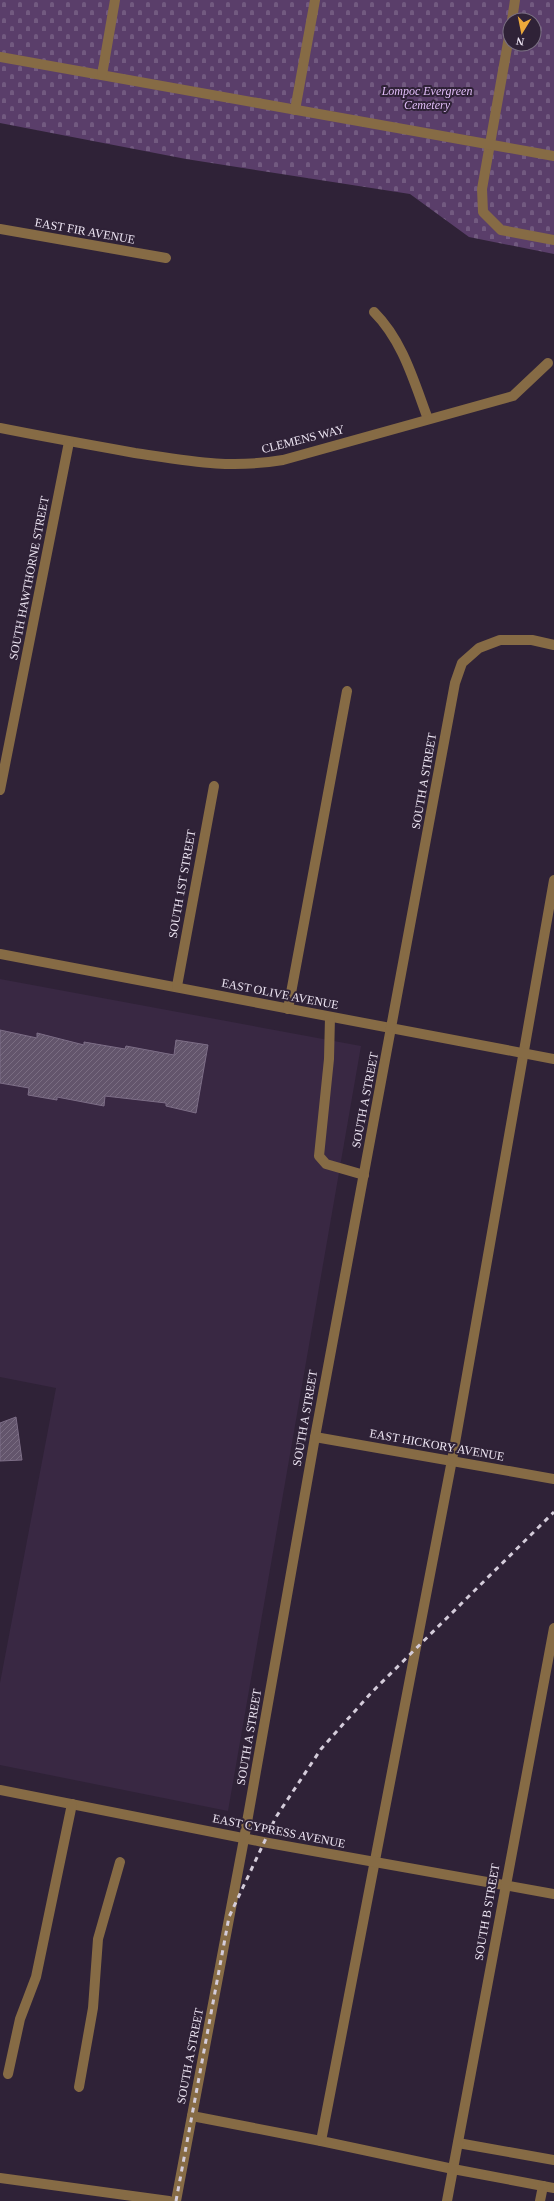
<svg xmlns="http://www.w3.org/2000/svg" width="554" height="2201" font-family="'Times New Roman',serif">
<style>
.built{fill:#392843}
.cemetery{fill:url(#cemetery-stones);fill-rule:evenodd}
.building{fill:url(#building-hatch);stroke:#7d6e87}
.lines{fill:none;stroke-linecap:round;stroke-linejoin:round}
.minor{stroke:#866b45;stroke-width:10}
.rail{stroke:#d4ccda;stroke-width:3;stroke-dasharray:5 5;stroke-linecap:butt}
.labels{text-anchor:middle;stroke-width:4;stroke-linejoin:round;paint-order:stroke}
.park-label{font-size:12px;font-style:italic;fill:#e1bdf8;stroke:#2f2237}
.street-label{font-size:12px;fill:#eee6f4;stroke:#2f2237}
</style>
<defs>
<pattern id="cemetery-stones" width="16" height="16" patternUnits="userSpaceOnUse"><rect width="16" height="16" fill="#5a3e6a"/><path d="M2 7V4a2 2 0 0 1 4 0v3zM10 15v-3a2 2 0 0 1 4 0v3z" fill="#725a80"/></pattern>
<pattern id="building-hatch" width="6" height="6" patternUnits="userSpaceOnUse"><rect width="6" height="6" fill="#63556c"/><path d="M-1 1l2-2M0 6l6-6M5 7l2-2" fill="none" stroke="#7a6d82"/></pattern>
</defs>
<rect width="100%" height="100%" fill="#2f2237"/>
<polygon class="built" points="0,979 361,1046 228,1811 0,1765 0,1683 56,1388 0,1377"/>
<path class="cemetery" d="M0,0H554V254L469,237L410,194L186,159L0,123ZM510,20H534V44H510Z"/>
<g class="building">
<polygon points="0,1030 37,1038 37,1033 84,1045 84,1042 125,1049 126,1046 174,1055 176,1040 208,1045 196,1113 166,1106 166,1103 105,1096 104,1106 57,1097 57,1100 28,1095 29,1088 0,1083"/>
<polygon points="16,1417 22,1460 0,1461 0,1423"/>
</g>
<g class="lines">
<g class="minor">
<polyline points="512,20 515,0"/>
<polyline points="510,31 482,189 483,212 501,230 554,240"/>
<polyline points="0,57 554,156"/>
<polyline points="102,75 115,0"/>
<polyline points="295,110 315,0"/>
<polyline points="0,229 166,258"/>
<path d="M374,312C403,341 414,382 428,419"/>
<path d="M0,428C45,437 90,445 135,453C189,461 228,469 283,460L513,396L548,363"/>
<polyline points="0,790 69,442"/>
<polyline points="554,880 452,1460 321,2141 453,2169 554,2188"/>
<polyline points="0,954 554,1059"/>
<polyline points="177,986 214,786"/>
<polyline points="288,1009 347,691"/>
<polyline points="330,1017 329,1059 319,1156 326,1164 364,1175"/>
<polyline points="315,1437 554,1479"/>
<polyline points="0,1790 263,1842 554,1894"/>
<polyline points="8,2074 20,2019 36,1977 72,1804"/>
<polyline points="79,2087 93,2008 98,1939 120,1862"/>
<polyline points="192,2116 321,2141"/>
<polyline points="458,2143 554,2160"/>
<polyline points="0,2178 169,2201"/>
<polyline points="176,2201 244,1839 315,1437 455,683 462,663 479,648 500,640 532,640 554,645"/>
<polyline points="447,2201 554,1628"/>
<polyline points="540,2201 543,2186"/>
</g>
<polyline class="rail" points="176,2201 229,1917 276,1817 321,1749 371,1693 554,1512"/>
</g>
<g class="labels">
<g class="park-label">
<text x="427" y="95">Lompoc Evergreen<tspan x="427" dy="14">Cemetery</tspan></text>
</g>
<g class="street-label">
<text transform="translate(85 231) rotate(10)" y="4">EAST FIR AVENUE</text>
<text transform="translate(303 439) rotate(-14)" y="4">CLEMENS WAY</text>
<text transform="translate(29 578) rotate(-79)" y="4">SOUTH HAWTHORNE STREET</text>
<text transform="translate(424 781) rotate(-80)" y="4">SOUTH A STREET</text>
<text transform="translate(182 884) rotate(-80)" y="4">SOUTH 1ST STREET</text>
<text transform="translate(280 994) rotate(11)" y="4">EAST OLIVE AVENUE</text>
<text transform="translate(365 1100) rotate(-79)" y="4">SOUTH A STREET</text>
<text transform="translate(305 1418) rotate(-80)" y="4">SOUTH A STREET</text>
<text transform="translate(437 1445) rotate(10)" y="4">EAST HICKORY AVENUE</text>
<text transform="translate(249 1737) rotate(-80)" y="4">SOUTH A STREET</text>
<text transform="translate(279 1831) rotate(11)" y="4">EAST CYPRESS AVENUE</text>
<text transform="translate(487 1912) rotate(-80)" y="4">SOUTH B STREET</text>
<text transform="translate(190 2056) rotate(-79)" y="4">SOUTH A STREET</text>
</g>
</g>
<g transform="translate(522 32) rotate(190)"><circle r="19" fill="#2f2237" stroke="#7b7083"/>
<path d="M0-3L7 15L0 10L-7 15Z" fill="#eca93b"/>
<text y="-6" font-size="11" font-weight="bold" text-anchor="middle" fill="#eee6f4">N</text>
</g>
</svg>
